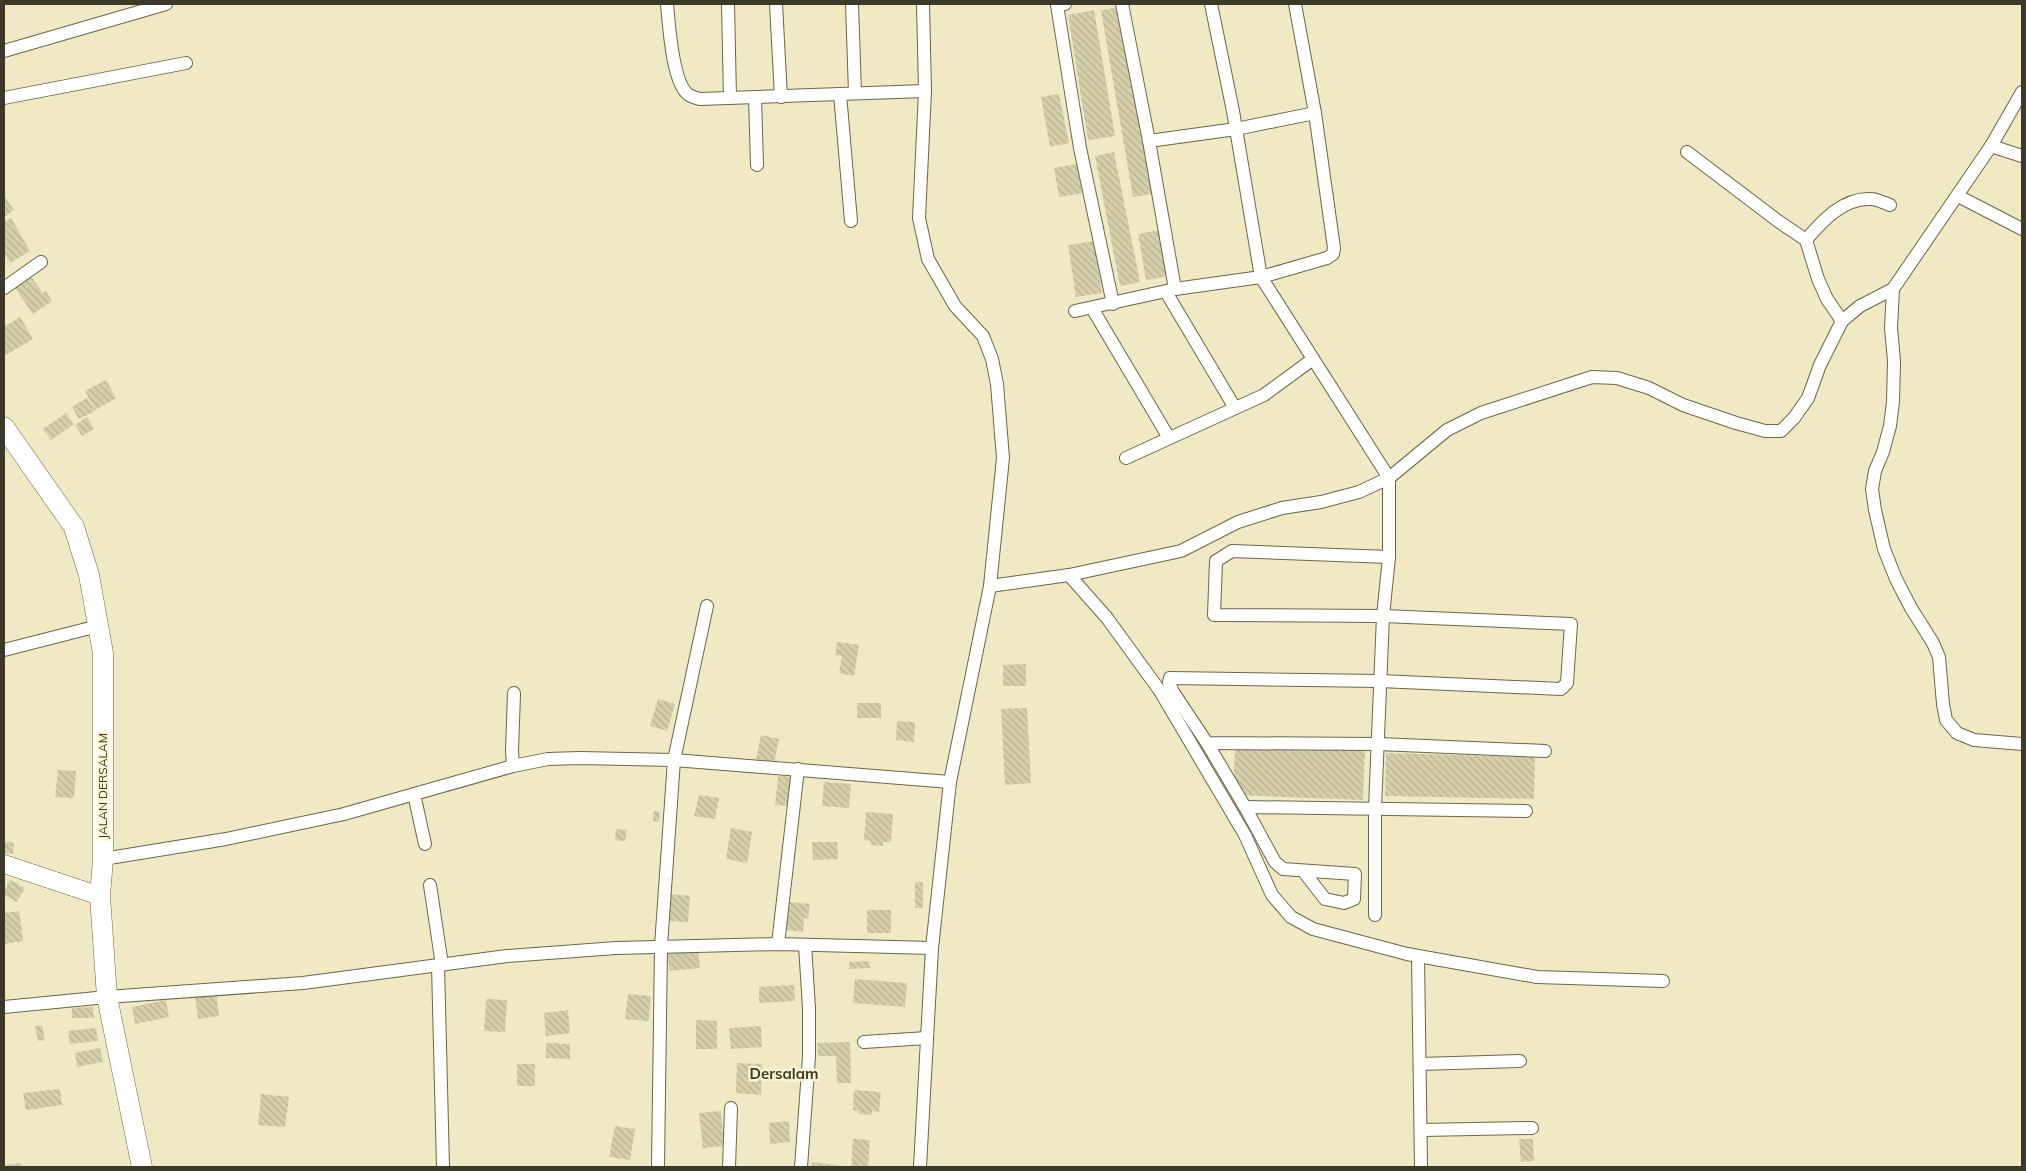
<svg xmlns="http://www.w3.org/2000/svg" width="2026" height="1171" font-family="Mulish,sans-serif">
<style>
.building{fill:url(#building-back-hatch)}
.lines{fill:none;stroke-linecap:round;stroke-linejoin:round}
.street-casing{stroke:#6c6645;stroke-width:14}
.secondary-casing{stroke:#6c6645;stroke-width:19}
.primary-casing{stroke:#6c6645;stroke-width:21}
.street{stroke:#fff;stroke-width:12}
.secondary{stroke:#fff;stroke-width:18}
.primary{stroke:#fff;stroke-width:20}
.labels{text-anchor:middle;stroke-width:5;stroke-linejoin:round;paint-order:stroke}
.street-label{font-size:12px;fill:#3c392a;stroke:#fdf6d1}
.quarter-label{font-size:15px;font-weight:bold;fill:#3c392a;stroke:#fdf6d1}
</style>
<defs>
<pattern id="building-back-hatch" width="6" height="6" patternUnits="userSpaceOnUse" patternTransform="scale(1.25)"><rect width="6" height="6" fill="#d5cfaa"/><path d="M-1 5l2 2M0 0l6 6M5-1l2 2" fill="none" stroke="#b8b292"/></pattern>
</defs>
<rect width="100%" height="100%" fill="#f0e9c4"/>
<g class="building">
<polygon points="1121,7 1153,194 1133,197 1101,10"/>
<polygon points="1094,10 1115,136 1088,140 1068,15"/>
<polygon points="1059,94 1069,143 1050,147 1041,97"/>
<polygon points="1114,152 1140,282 1120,286 1095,156"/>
<polygon points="1077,164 1082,193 1059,197 1054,168"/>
<polygon points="4,196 14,210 4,217"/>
<polygon points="11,218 30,251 10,263 4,253 4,222"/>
<polygon points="1160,230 1169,276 1146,280 1138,234"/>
<polygon points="1094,241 1102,293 1076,297 1068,245"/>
<polygon points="29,274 43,293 46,291 52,301 33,314 13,285"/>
<polygon points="20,317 33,339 4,356 4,327"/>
<polygon points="106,380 116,398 95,410 85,391"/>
<polygon points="87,398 95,411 79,419 72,407"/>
<polygon points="66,413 74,424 51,440 43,429"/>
<polygon points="87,417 94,429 82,436 75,425"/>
<polygon points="837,642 859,645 854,676 839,673 842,656 835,655"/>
<polygon points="1026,664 1026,686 1003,686 1003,665"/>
<polygon points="658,699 675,704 667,731 650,726"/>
<rect x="857" y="703" width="24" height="15"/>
<polygon points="1027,708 1031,783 1005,785 1001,709"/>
<polygon points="897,721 915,722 914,742 896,740"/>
<polygon points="761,735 779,739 774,762 756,759"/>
<polygon points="1235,744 1365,749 1363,800 1233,795"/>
<polygon points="1386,753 1535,757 1534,799 1385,796"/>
<polygon points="58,770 76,771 74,798 55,797"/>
<polygon points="778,776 791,777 788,806 775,805"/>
<polygon points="824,782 851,784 849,808 822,806"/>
<polygon points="699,795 719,798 715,819 694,816"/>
<polygon points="654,811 660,812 659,822 653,821"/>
<polygon points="866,812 893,814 891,842 883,842 883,846 871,845 871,841 864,840"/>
<polygon points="731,828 752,832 747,863 726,859"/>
<polygon points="616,829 627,830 625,841 615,840"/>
<polygon points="4,841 14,843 13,854 4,853"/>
<polygon points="812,842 837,842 838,859 813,860"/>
<polygon points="10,880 25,888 17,902 4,895 4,891"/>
<rect x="915" y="882" width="8" height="26"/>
<polygon points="670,894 690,896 688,922 668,921"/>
<polygon points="789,902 810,904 808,919 804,918 803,932 786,930"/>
<rect x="867" y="910" width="24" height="23"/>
<polygon points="19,911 23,941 4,944 4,913"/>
<polygon points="698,949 700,968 670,971 667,953"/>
<polygon points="869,961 870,968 849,969 849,962"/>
<polygon points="855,979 907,983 905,1007 853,1003"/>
<polygon points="794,985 795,1001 759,1003 759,987"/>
<polygon points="216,993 219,1016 198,1019 195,996"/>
<polygon points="628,994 651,996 649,1021 625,1019"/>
<polygon points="486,999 507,1000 505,1032 484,1031"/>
<polygon points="166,1000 169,1017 135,1024 132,1007"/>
<polygon points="93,1007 94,1018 72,1018 72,1008"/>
<polygon points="568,1010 570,1033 546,1036 544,1013"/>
<polygon points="696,1020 717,1021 717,1049 696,1049"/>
<polygon points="42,1025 45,1040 38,1041 35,1026"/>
<polygon points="761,1026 762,1047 731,1049 729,1028"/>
<polygon points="96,1028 98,1041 70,1044 68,1031"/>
<polygon points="850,1042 851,1083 837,1083 836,1056 818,1056 817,1043"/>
<polygon points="546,1043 570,1044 570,1059 546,1058"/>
<polygon points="100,1048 103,1062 77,1067 75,1053"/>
<polygon points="737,1063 762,1064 761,1095 736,1093"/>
<rect x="517" y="1064" width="18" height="22"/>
<polygon points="60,1089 62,1105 26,1110 23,1093"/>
<polygon points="854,1090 881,1092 879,1112 872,1111 872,1115 859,1114 859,1111 853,1110"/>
<polygon points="261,1094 289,1097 285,1127 258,1125"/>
<polygon points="721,1111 724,1146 703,1148 699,1113"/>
<polygon points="789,1121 790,1142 770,1144 769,1123"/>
<polygon points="615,1126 635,1129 630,1160 609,1157"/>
<polygon points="853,1139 870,1140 868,1167 851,1167"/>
<polygon points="1519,1139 1533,1139 1534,1161 1521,1162"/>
<polygon points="812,1162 843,1166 843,1167 811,1167"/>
<polygon points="22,1163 22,1167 4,1167 4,1165"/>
</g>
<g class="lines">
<defs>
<g id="street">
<path d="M667,4C669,24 672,84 689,95C692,97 697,98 700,99L925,91"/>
<polyline points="728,4 730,98"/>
<polyline points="776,4 781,97"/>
<polyline points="852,4 855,93"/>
<polyline points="923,4 925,91 919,218 928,259 955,306 983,336 992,359 997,384 1003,458 990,586 1069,575 1181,551 1238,522 1282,508 1321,502 1359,492 1389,478 1447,430 1481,413 1592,377 1617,378 1649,388 1683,405 1736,423 1765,431 1781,431 1794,418 1808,398 1820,365 1842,321 1860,306 1893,289 1991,146 2022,92"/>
<polyline points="1065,4 1057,5 1080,148 1113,304"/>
<polyline points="1122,4 1149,141"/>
<polyline points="1211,4 1233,111 1261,277 1389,478 1389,557 1383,616 1375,808 1375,915"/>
<polyline points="4,51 166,4"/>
<polyline points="840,94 851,221"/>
<polyline points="755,97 757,165"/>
<polyline points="4,98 186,63"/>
<polyline points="1991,146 2022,156"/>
<polyline points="1687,152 1778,221 1806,240 1818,279 1827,299 1842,321"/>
<polyline points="1958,196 2022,229"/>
<path d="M1806,240C1822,221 1844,197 1871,199C1877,199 1884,203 1890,205"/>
<polyline points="4,288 41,262"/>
<polyline points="1175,289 1149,141 1236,129 1315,113"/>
<polyline points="1893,289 1891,328 1894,361 1893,402 1890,426 1883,452 1875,471 1872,489 1875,510 1884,549 1896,579 1911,608 1933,643 1939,657 1943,704 1946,720 1957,733 1974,740 2022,744"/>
<polyline points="1166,292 1235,408"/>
<polyline points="1092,308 1169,438"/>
<polyline points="1075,311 1175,289 1261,277 1327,258 1333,254 1334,248 1315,113 1295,4"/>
<polyline points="1126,458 1264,395 1313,359"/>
<polyline points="1389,557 1232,551 1216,561 1214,615 1383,616 1571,624 1567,683 1561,689 1380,681 1170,678 1169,683 1173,692 1207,743 1378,744 1545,751"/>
<polyline points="1069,575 1107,618 1160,691 1245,835 1272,895 1291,917 1313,929 1407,954 1537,977 1663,981"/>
<polyline points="4,650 98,626"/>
<polyline points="1207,743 1245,807"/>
<polyline points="513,766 512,751 514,693"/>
<polyline points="414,794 425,844"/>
<polyline points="103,859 226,839 344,814 513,766 548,759 580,758 674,760 950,782"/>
<polyline points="1304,872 1325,899 1344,903 1354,899 1355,874 1283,869 1275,862 1245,807 1526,811"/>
<polyline points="430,885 442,965"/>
<polyline points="778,944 798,769"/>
<polyline points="1418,956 1421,1167"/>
<polyline points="438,965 443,1167"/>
<polyline points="4,1007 107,997 303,983 507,956 616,948 778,944 932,948"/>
<polyline points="864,1042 927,1038"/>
<polyline points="1420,1064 1520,1061"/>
<polyline points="1421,1130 1532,1128"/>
<polyline points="658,1167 661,946 674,760 707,606"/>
<polyline points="729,1167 731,1108"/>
<polyline points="801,1167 809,1057 809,1008 805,945"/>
<polyline points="920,1167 932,948 950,782 990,586"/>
</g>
<polyline id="secondary" points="4,864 100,896"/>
<polyline id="primary" points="4,427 74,527 89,575 103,653 103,859 100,896 107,997 142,1167"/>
</defs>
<use href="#street" class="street-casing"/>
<use href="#secondary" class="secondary-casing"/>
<use href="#primary" class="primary-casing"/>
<use href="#street" class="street"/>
<use href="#secondary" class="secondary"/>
<use href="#primary" class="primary"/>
</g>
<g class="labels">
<g class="street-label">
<text transform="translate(103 786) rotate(-90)" y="4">JALAN DERSALAM</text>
</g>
<g class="quarter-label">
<text x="784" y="1079">Dersalam</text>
</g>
</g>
<rect width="2026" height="1171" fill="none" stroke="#3c392a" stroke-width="10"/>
</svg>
